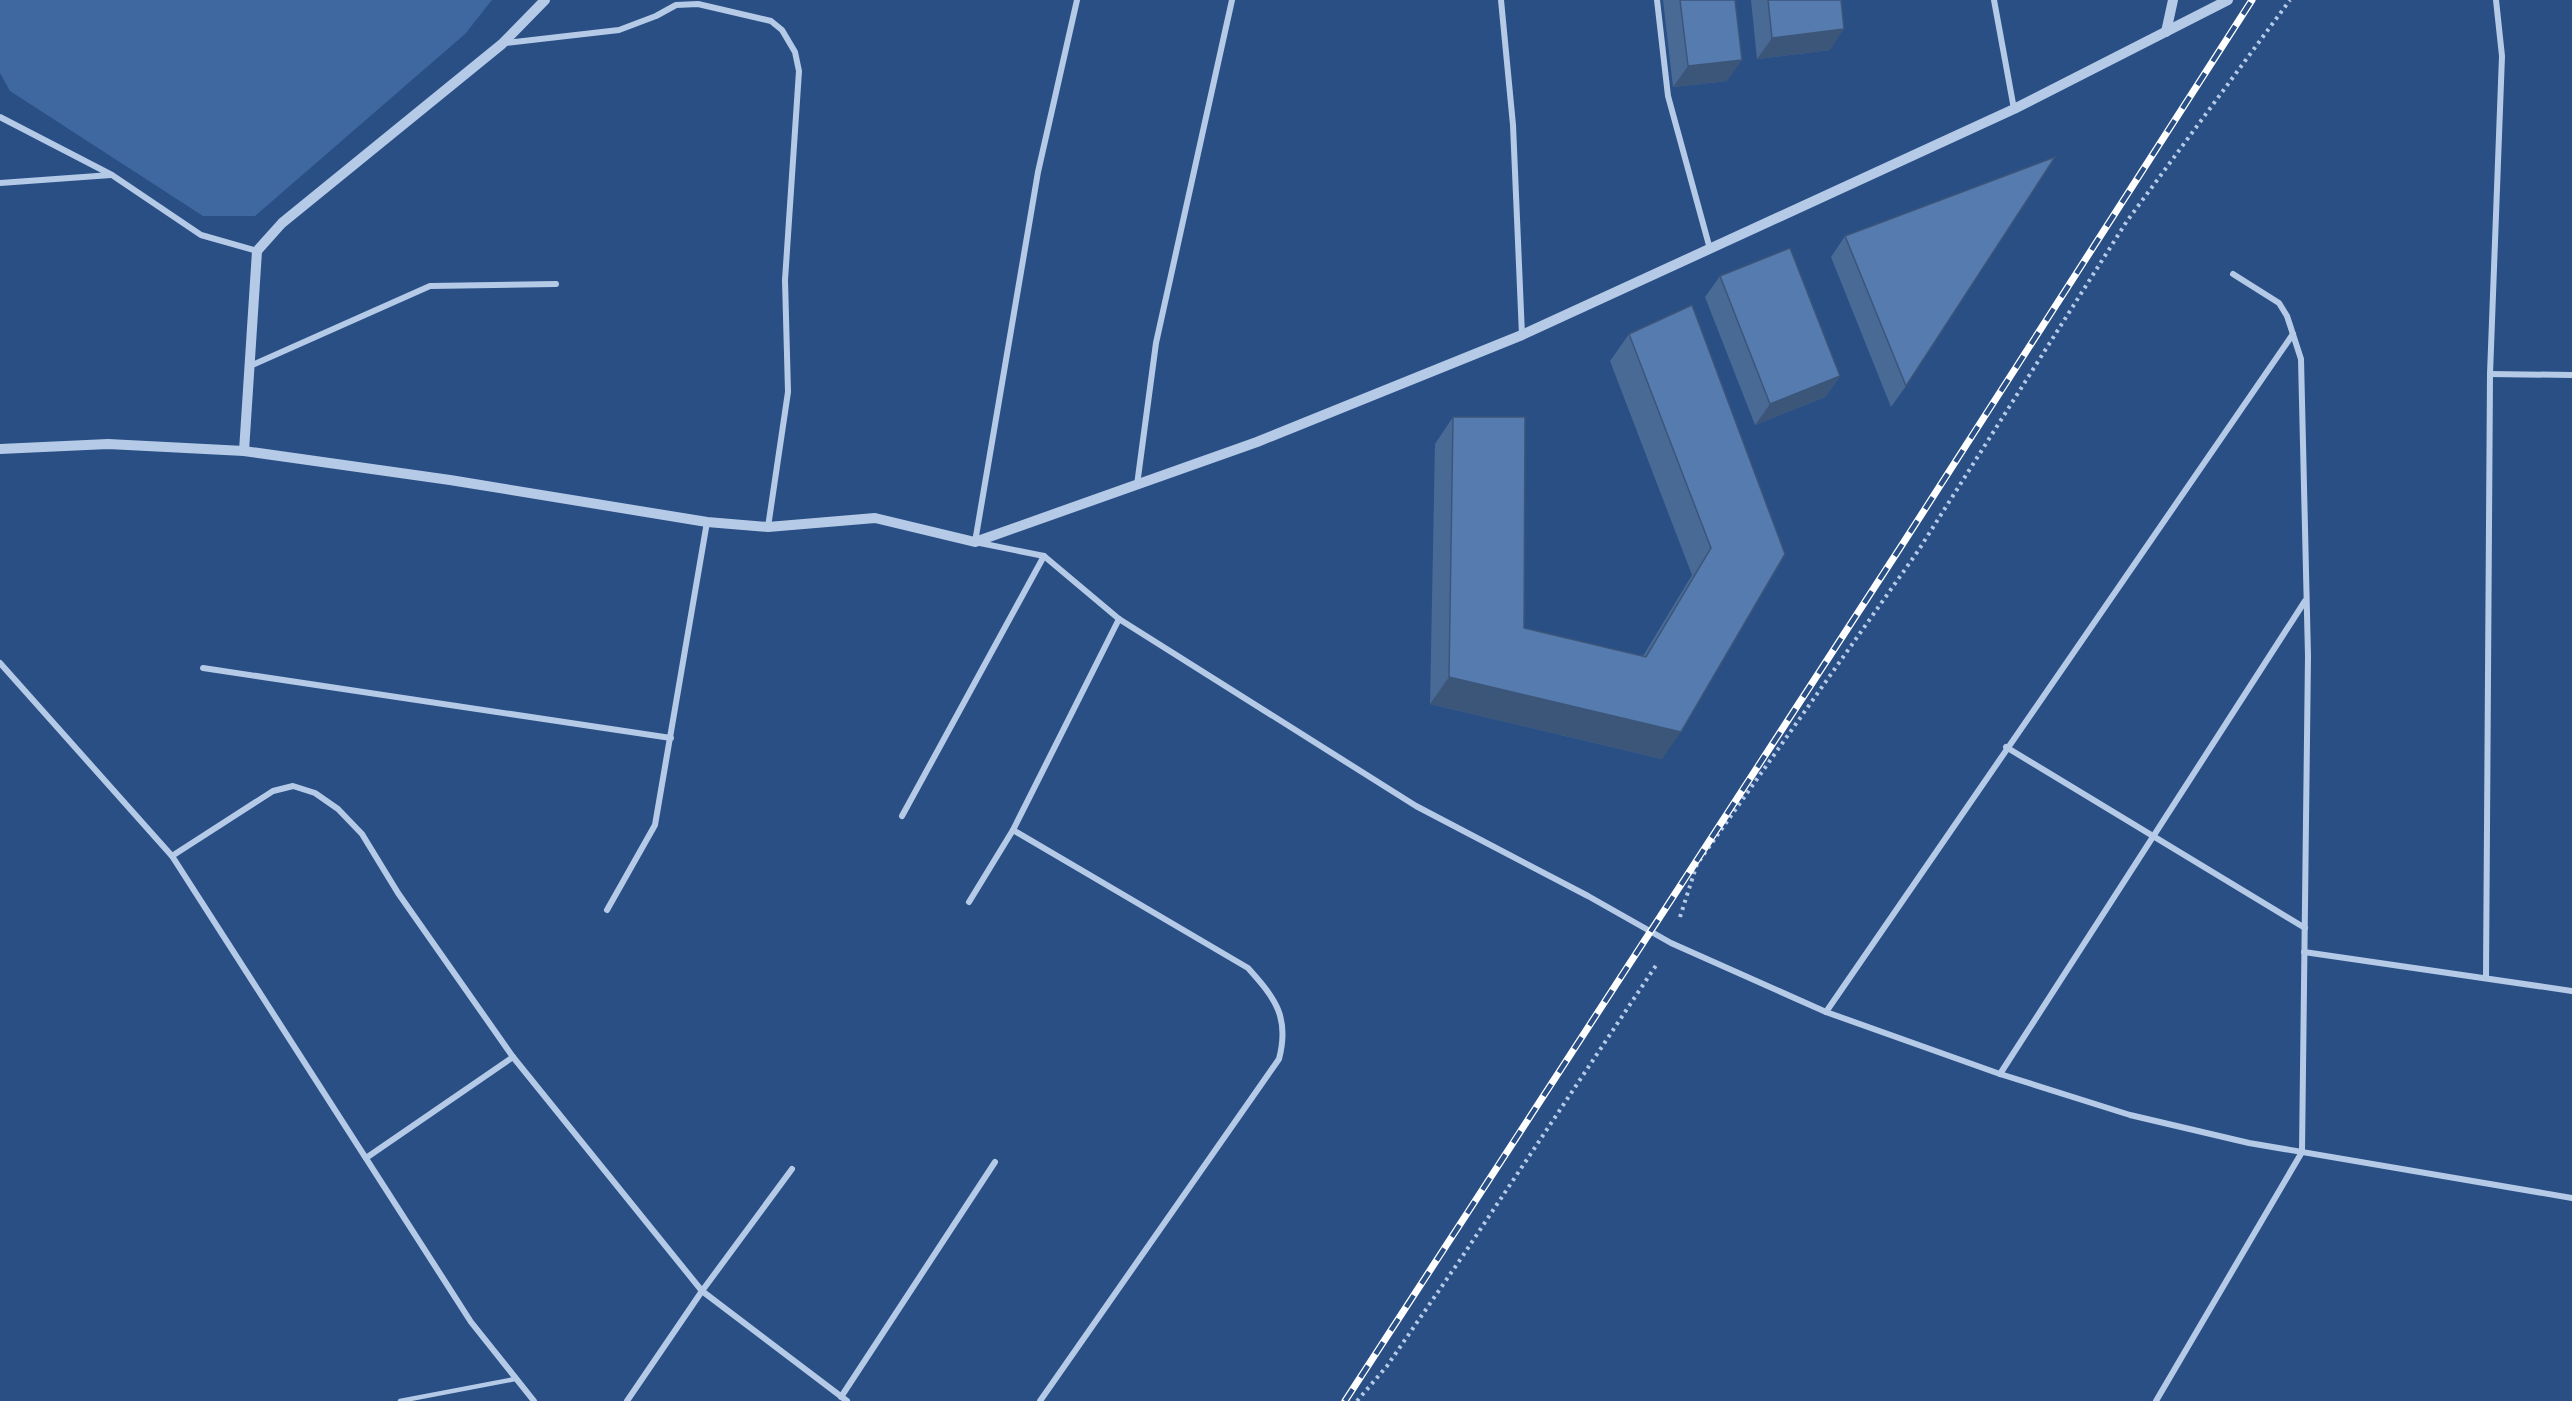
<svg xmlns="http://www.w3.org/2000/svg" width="2572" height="1401" font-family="'Open Sans',sans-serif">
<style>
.green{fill:#3f68a1}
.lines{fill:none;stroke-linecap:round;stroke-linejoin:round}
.path{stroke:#b5cae7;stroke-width:4;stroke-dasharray:3 4.5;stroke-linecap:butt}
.service{stroke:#b5cae7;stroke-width:4.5}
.minor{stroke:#b5cae7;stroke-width:6}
.tertiary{stroke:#b5cae7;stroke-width:10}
.rail-casing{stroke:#fff;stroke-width:7}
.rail{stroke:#2a4f85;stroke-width:4.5;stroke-dasharray:14;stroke-linecap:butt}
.wall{fill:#4a6a96}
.shaded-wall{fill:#3c567a}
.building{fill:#567bae;stroke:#3c567a;stroke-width:1.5}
</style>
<rect width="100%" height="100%" fill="#2a4f85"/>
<polygon class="green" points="0,0 492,0 465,34 255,216 203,216 10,91 0,73"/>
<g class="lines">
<g class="path">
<polyline points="1680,917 1697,864 1918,551 2127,221 2290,0"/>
<polyline points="1357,1401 1387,1366 1462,1257 1657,964"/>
</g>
<polyline class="service" points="400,1401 515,1379"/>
<g class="minor">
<polyline points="1077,0 1038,172 975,542 1044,556 1119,619 1416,806 1588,896 1671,943 1826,1012 2000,1074 2130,1115 2249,1143 2572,1198"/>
<polyline points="1501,0 1513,125 1522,335"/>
<polyline points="1657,0 1668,96 1710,249"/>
<polyline points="1994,0 2014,109"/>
<polyline points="505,43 619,30 656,16 676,5 698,4 771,21 782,30 795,52 799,71 785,280 788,392 768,527"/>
<polyline points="0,117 112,175 201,235 257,251"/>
<polyline points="0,183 111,175"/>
<polyline points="250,366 430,286 556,284"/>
<polyline points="2490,374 2572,375"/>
<polyline points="1137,485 1156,343 1232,0"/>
<polyline points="0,663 172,856 471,1322 534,1401"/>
<polyline points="203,668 671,738"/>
<polyline points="2006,747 2305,928"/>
<polyline points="902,816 1044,556"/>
<path d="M1013,830L1248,968C1275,998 1290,1017 1279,1059L1040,1401"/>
<polyline points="172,856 273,791 293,786 315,793 338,809 362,834 398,893 513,1057 702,1291 847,1401"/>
<polyline points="969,902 1013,830 1119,619"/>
<polyline points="607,910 655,825 707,522"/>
<polyline points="2304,952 2572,991"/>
<polyline points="2486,978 2490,374 2502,56 2496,0"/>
<polyline points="1826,1012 2293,334"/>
<polyline points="2000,1074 2305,601"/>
<polyline points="366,1158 513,1057"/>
<polyline points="841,1397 995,1162"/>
<polyline points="627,1401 702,1291 792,1169"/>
<polyline points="2156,1401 2302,1152 2308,656 2301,359 2287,316 2279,303 2233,274"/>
</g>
<g class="tertiary">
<polyline points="2166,32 2173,0"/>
<polyline points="0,449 108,444 244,451 450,480 707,522 768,527 875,518 975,542 1257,442 1522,335 2014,109 2228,0"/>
<polyline points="244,451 257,251 282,223 502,44 545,0"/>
</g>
<defs>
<polyline id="rail" points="1345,1401 1900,548 2252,0"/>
</defs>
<use href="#rail" class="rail-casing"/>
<use href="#rail" class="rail"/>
</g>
<g class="wall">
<polygon points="1663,0 1735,0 1727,81 1673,87"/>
<polygon points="1751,0 1841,0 1830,50 1757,59"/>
<polygon points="1845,236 1906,386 1891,407 1831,257"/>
<polygon points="1720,276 1840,376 1825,397 1755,425 1705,297"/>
<polygon points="1629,334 1785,554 1662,759 1430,704 1435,444 1453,417 1524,628 1643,656 1692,575 1610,361"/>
</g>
<g class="shaded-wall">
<polygon points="1844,29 1830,50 1757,59 1772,38"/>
<polygon points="1742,60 1727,81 1673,87 1688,66"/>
<polygon points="1840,376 1825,397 1755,425 1770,404"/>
<polygon points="1449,677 1681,732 1662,759 1430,704"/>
</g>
<g class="building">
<polygon points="1680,0 1735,0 1742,60 1688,66"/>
<polygon points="1768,0 1841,0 1844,29 1772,38"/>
<polygon points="2055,157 1906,386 1845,236"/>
<polygon points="1790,248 1840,376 1770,404 1720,276"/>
<polygon points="1692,305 1785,554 1681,732 1449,677 1453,417 1525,417 1524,628 1646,657 1711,548 1629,334"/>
</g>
</svg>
